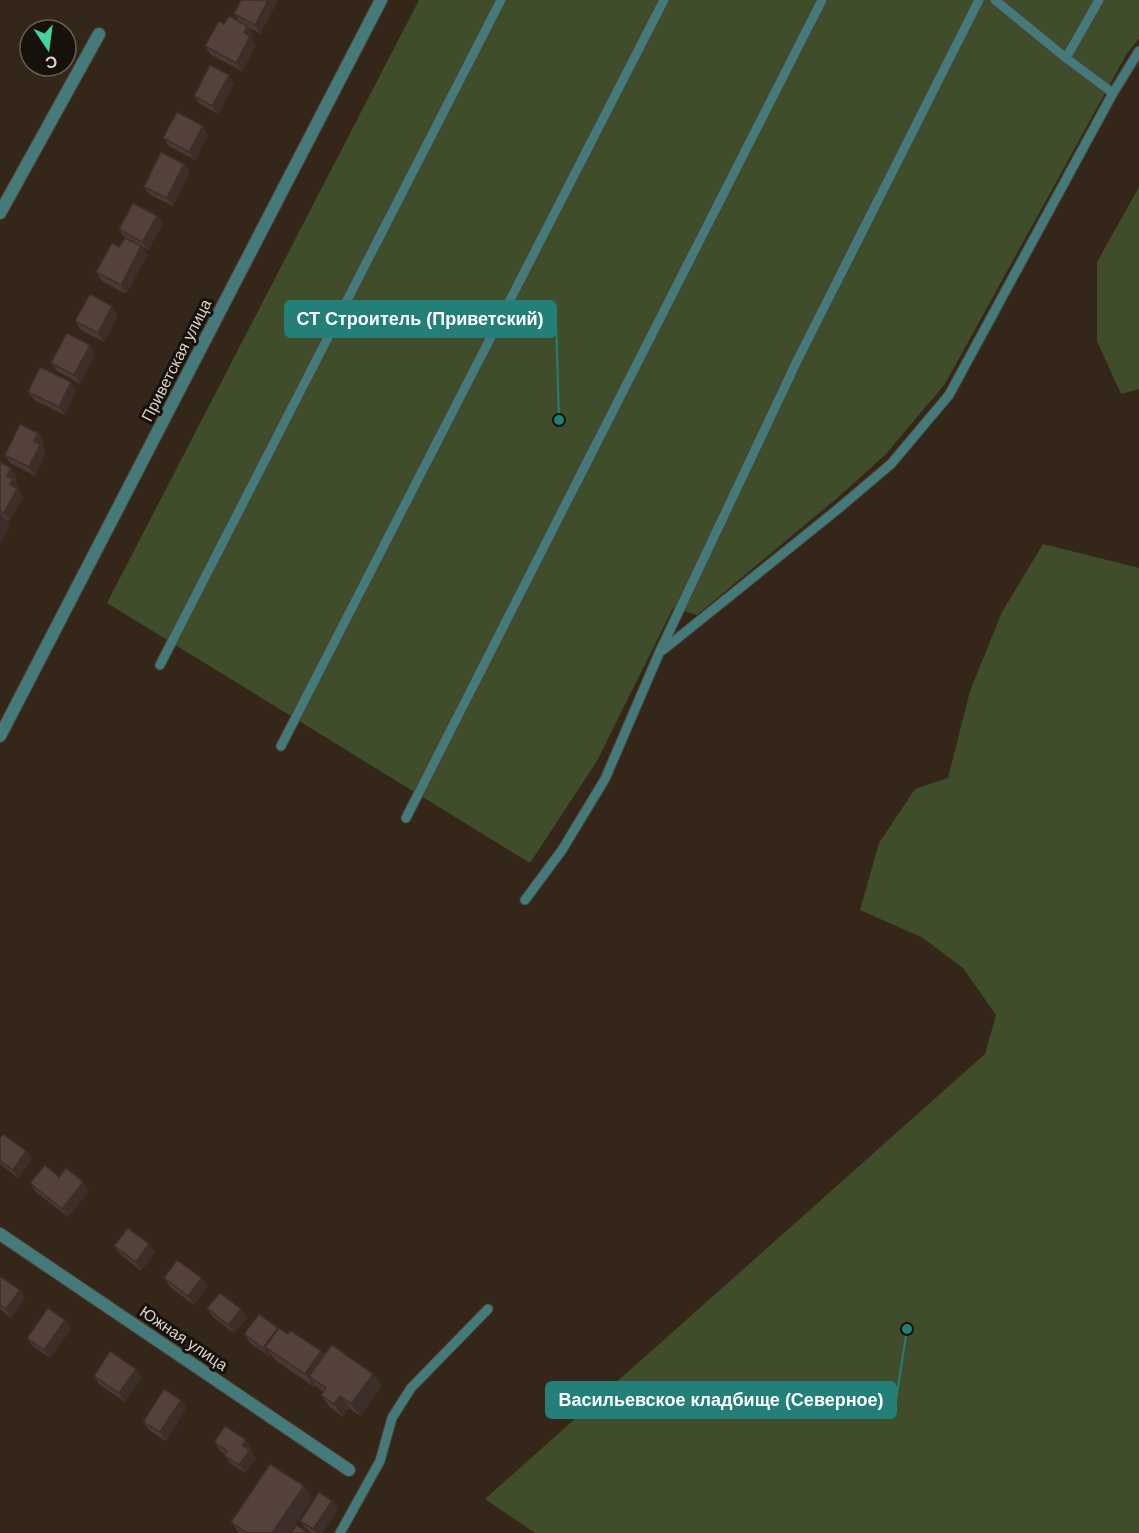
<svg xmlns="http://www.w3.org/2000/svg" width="1139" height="1533" font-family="Arial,sans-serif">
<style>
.green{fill:#3f4d2a}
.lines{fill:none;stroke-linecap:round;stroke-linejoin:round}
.service-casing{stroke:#4f4235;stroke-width:11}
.minor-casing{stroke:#4f4235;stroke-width:14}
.service{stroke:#447a7a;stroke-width:9}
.minor{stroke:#447a7a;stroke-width:12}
.wall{fill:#493833}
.shaded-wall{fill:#3c2e29}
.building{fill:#55413b;stroke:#3c2e29;stroke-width:1.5}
.labels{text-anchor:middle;stroke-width:6;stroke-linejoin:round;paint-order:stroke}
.street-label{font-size:16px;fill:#dad1c8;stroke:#17110b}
.leader{fill:none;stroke:#237f77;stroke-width:2}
.callout-dot{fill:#237f77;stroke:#17110b;stroke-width:2}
.callout{fill:#237f77;stroke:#237f77;stroke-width:2}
.callout-label{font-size:18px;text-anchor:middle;font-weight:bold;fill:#fff}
</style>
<rect width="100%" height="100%" fill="#342719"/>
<g class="green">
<polygon points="419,0 1139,0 1139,38 1126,55 945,384 885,455 836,499 697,615 673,608 597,761 530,863 107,603"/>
<polygon points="1139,187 1139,389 1121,394 1097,341 1097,262"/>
<polygon points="1043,544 1139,568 1139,1533 535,1533 485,1499 985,1054 996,1015 963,968 923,938 860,910 879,843 915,789 948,778 970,691 1002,612"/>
</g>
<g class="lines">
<defs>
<g id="service">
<polyline points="995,0 1066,58 1113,93"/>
<polyline points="1066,58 1099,0"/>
<polyline points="663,650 838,509 891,464 949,395 1113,93 1139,51"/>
<polyline points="160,665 501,0"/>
<polyline points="281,746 664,0"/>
<polyline points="406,818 822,0"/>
<polyline points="525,900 562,850 605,779 660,651 797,361 979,0"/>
<polyline points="340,1533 380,1461 392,1418 411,1388 488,1309"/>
</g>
<g id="minor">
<polyline points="0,213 99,34"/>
<polyline points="0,736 381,0"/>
<polyline points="0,1234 349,1470"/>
</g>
</defs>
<use href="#service" class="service-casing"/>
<use href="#minor" class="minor-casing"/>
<use href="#service" class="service"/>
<use href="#minor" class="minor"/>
</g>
<g class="wall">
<polygon points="241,0 278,0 260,34 248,27 253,34 251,38 256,45 242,71 211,55 205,46 224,24 239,22 234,14"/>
<polygon points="234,84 218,114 200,104 194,96"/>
<polygon points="208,134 195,160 169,146 163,138"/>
<polygon points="190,172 173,206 150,195 144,187"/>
<polygon points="157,216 163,224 148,250 124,237 119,229"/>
<polygon points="141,246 147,255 126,294 102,281 96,272 119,247"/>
<polygon points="118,315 104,342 81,330 75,321"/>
<polygon points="95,354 80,384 57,371 51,363"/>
<polygon points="76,390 65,415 34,400 28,392"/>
<polygon points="44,441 42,446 46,453 35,476 10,463 5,455"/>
<polygon points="0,462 17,477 15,481 19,488 18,490 23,497 10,521 5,519 10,526 0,544"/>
<polygon points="0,1138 26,1151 32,1160 18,1178 0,1164"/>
<polygon points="59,1177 83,1182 89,1191 68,1217 36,1192 30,1183"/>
<polygon points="114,1246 155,1252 141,1271 120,1254"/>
<polygon points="0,1276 20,1290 25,1298 11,1318 0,1309"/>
<polygon points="164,1278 202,1278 207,1286 194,1305 170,1287"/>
<polygon points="207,1308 241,1309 247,1318 234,1333 213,1317"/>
<polygon points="65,1320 71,1329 50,1358 33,1346 27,1338"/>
<polygon points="244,1334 287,1334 321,1351 324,1355 373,1374 382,1386 360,1416 349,1408 343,1417 330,1407 321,1395 323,1392 318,1388 316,1385 314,1387 274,1359 271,1354 269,1356 250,1343"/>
<polygon points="136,1369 142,1377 125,1402 99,1384 94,1376"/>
<polygon points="181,1400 186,1408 166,1441 149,1430 143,1422"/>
<polygon points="246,1440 252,1448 250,1451 256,1459 245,1473 230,1463 224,1455 225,1454 220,1451 214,1442"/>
<polygon points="312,1499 289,1533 239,1533 231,1522"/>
<polygon points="332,1501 338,1509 322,1533 312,1533 306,1529 300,1521"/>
</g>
<g class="shaded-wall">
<polygon points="268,0 278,0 260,34 255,25"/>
<polygon points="247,26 253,34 251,38 256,45 242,71 236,63 244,33"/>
<polygon points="229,75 234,84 218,114 212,106"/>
<polygon points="203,126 208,134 195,160 189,152"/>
<polygon points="184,164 190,172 173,206 167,198"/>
<polygon points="157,216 163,224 148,250 142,242"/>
<polygon points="141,246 147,255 126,294 121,285"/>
<polygon points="112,306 118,315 104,342 98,333"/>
<polygon points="90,345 95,354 80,384 74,375"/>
<polygon points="71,382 76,390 65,415 59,407"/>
<polygon points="38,433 44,441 42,446 46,453 35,476 29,467 34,441"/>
<polygon points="11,468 17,477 15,481 19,488 18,490 23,497 10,521 4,513 10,484 7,476"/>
<polygon points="1,513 10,526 0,544 0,515"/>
<polygon points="26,1151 32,1160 18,1178 13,1170"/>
<polygon points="83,1182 89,1191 68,1217 62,1209"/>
<polygon points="149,1244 155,1252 141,1271 136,1262"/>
<polygon points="202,1278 207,1286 194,1305 188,1296"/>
<polygon points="20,1290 25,1298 11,1318 6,1309"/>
<polygon points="241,1309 247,1318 234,1333 228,1325"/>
<polygon points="65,1320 71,1329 50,1358 44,1350"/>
<polygon points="267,1342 265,1347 271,1354 269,1356 263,1348"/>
<polygon points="321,1351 330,1364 309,1376 316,1385 314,1387 305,1374"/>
<polygon points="136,1369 142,1377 125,1402 119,1393"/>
<polygon points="373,1374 382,1386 360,1416 351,1404"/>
<polygon points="340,1396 349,1408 343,1417 334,1404"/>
<polygon points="181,1400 186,1408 166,1441 160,1432"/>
<polygon points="246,1440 252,1448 250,1451 256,1459 245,1473 239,1465 242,1445"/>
<polygon points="304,1486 312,1499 289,1533 272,1533"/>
<polygon points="332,1501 338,1509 322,1533 316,1533 313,1529"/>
</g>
<g class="building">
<polygon points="241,0 268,0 255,25 234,14"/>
<polygon points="229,16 247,26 244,33 250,36 236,63 205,46 219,21 224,24"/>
<polygon points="210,65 229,75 212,106 194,96"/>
<polygon points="177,112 203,126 189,152 163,138"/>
<polygon points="161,152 184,164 167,198 144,187"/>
<polygon points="133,203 157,216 142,242 119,229"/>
<polygon points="125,238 141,246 121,285 96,272 112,243 119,247"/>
<polygon points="90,294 112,306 98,333 75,321"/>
<polygon points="67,333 90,345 74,375 51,363"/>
<polygon points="40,367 71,382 59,407 28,392"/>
<polygon points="20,424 38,433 34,441 40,445 29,467 5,455"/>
<polygon points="0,462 11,468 7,476 13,479 10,484 17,489 4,513 0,511"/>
<polygon points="3,1134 26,1151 13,1170 0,1160 0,1138"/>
<polygon points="45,1165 59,1177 66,1168 83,1182 62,1209 30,1183"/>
<polygon points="128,1228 149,1244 136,1262 114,1246"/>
<polygon points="177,1260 202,1278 188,1296 164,1278"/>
<polygon points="0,1276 20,1290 6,1309 0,1305"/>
<polygon points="220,1293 241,1309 228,1325 207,1308"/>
<polygon points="48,1308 65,1320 44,1350 27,1338"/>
<polygon points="259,1314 278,1328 263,1348 244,1334"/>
<polygon points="279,1328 287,1334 291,1331 321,1351 305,1374 265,1347"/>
<polygon points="332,1345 373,1374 351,1404 340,1396 334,1404 321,1395 326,1388 309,1376"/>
<polygon points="110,1351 136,1369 119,1393 94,1376"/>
<polygon points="164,1389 181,1400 160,1432 143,1422"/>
<polygon points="225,1426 246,1440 242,1445 250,1450 239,1465 224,1455 227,1451 214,1442"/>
<polygon points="270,1464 304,1486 272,1533 247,1533 231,1522"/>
<polygon points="319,1492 332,1501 313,1529 300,1521"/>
<polygon points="296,1525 308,1533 291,1533"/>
</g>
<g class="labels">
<g class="street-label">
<text transform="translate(176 360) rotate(-63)" y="6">Приветская улица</text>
<text transform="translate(184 1338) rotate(34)" y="6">Южная улица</text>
</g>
</g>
<path class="leader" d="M559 420L556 319M907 1329L896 1400"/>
<g class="callout-dot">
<circle cx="559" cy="420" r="6"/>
<circle cx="907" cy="1329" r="6"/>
</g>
<g class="callout">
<rect x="285" y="301" width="271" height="36" rx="6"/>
<rect x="546" y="1382" width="350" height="36" rx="6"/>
</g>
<g class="callout-label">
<text x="420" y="325">СТ Строитель (Приветский)</text>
<text x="721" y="1406">Васильевское кладбище (Северное)</text>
</g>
<g transform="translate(48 48) rotate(167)"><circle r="28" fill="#17110b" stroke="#655e57" stroke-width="1.5"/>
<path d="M0-4.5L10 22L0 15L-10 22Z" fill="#43d4a0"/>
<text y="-9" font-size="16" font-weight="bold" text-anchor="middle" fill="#dad1c8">С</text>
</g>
</svg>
